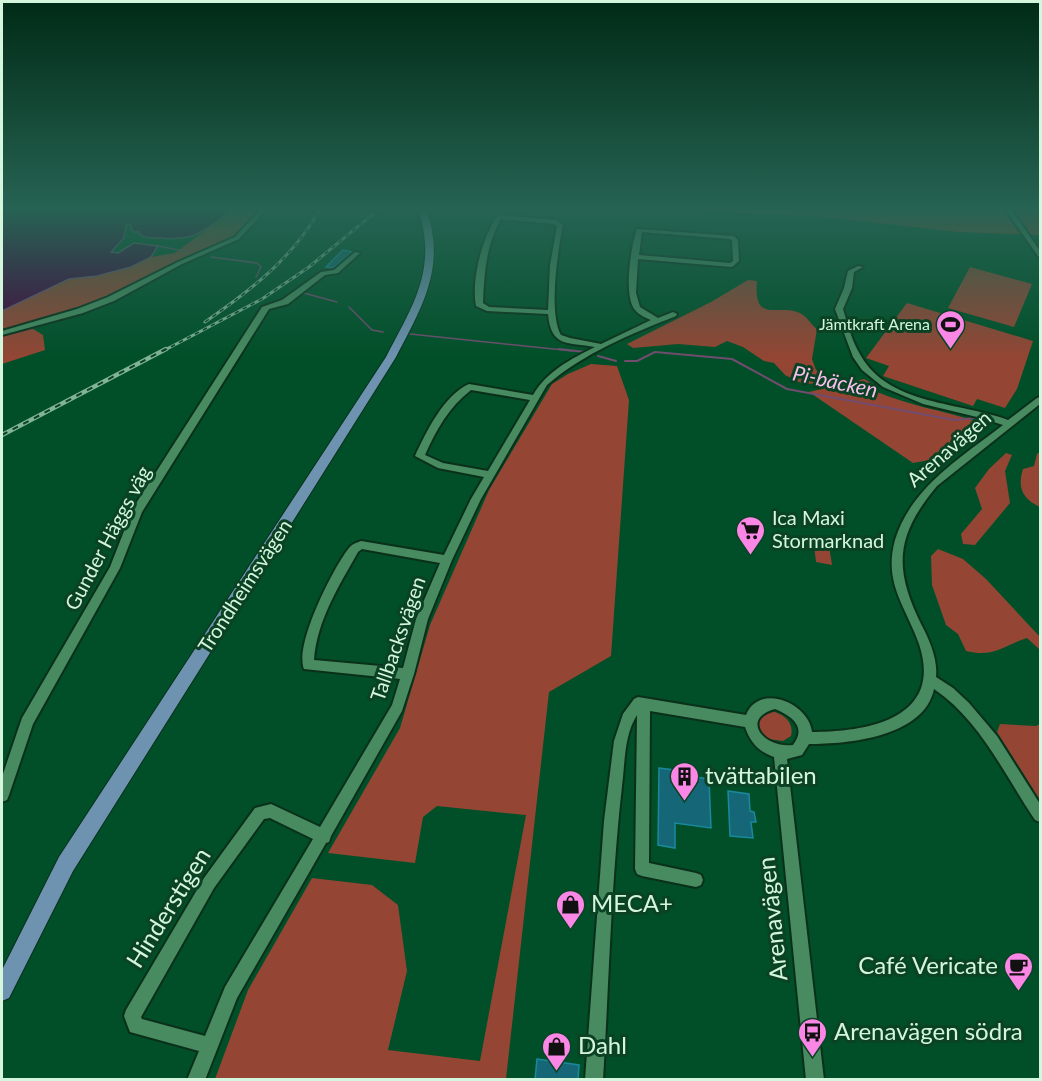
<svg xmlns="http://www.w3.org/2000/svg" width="1042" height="1081" font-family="Lato,sans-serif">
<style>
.green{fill:#954533}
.water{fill:#47033f;stroke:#714c6e;stroke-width:1.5}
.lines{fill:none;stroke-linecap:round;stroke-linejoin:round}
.stream-far1{stroke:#714c6e;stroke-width:1.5}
.stream{stroke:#714c6e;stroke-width:2}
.building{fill:#156777;stroke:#1a899d;stroke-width:1.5}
.minor-casing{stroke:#0b301a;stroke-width:4}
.major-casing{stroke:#0b301a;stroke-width:2}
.minor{fill:#488b60;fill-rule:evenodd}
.major{fill:#6e93b1;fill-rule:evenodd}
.rail-far1-casing{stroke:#80b496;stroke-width:3}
.rail-casing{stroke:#80b496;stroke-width:4.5}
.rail-far1{stroke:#0b4224;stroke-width:1.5;stroke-dasharray:4.5;stroke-linecap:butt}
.rail{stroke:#0b4224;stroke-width:2;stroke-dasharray:6;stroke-linecap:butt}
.labels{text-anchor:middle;stroke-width:6;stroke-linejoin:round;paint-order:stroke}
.far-poi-label{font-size:16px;fill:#d4f6dd;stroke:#0b4224;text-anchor:end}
.street-label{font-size:20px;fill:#d4f6dd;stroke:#0b4224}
.poi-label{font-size:20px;fill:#d4f6dd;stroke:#0b4224;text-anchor:start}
.water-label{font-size:21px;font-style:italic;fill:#f9bfed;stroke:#0b4224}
.near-poi-label{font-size:24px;fill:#d4f6dd;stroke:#0b4224;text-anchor:start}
.near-street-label{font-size:24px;fill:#d4f6dd;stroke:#0b4224}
</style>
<rect width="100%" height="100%" fill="#004f28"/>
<g class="green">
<polygon points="227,209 261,209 233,239 172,264 97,302 2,330 2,311 69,279 97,276 131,267 151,257 175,253 227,214"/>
<polygon points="665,209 1040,209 1040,235 958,232 825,217"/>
<polygon points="970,267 1032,284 1014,327 948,308"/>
<path d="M748,280L757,281C753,325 778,303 800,313C808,317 810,324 817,329L812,359L816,370L834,379L826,383L803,384L785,375L774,363L764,361L743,347L727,341L715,347L678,344L633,348L627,344L711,302Z"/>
<polygon points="907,303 1033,341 1017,389 1005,408 977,399 973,406 883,376 889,366 866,358"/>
<polygon points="30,327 43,335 45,350 2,364 2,334"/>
<polygon points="591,364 617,366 629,400 611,656 549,692 506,1079 215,1079 248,990 312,878 372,885 398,905 407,971 388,1050 480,1061 526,815 437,806 423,817 415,863 328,853 400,728 430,625 489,490 552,384 568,374"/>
<path d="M864,379L877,386V392C908,405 943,411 976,421L930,460L913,463L809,392Z"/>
<path d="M1040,452V507C1023,499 1017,488 1023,469L1034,466L1037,454Z"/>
<polygon points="1006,453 1012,455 1005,471 1010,503 975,545 963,544 961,534 982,509 975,488 989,469"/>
<polygon points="813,538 828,540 832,565 816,562"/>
<path d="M938,549L963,559L986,579L1040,637V650L1027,638C1002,646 995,658 966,651L958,634L946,625L932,585L931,556Z"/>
<path d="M775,712C786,716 794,724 791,736L783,741L768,739C759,731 755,722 765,713Z"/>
<polygon points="1000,724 1036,726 1040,724 1040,800 997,732"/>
</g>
<path class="water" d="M2,209H227V214C201,233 194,241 160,238C152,238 143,239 138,232H133L130,224L126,225L124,238L111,252L118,253L134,243L158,246L151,257L131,267L97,276L69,279L2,311Z"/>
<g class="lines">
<g class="stream-far1">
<polyline points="158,246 189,252"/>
<polyline points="211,257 257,263 261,267 256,277"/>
<polyline points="300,292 337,302"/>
<polyline points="349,307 372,330 383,332"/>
<polyline points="410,334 573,351"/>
</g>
<g class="stream">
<polyline points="559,349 585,352"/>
<polyline points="598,356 616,361"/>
<polyline points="625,361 637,361 655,352 732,359 787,389 954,420 975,418"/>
</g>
</g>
<g class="building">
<polygon points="343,250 352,252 333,268 326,267"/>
<polygon points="659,768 674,770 674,774 709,779 711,828 675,823 675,848 658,845"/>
<polygon points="728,791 749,794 750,811 754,812 756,822 751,822 753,838 730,836"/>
<polygon points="537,1059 579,1065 578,1080 535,1080"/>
</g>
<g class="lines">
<defs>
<g id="minor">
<polygon points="261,209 267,209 239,239 182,264 114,301 83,313 2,335 2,331 77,309 108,297 178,262 235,237"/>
<polygon points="1005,209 1011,209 1040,251 1040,257 1038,256"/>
<path d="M499,215L556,220L563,225C558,250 548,312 561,335L570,338L601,344L651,320C646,318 639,315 635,310C623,296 631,246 637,229L734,236L738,240L739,261L732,267L638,259L636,293L640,307L658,318L673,312L677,314L676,316C631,334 584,353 547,385L481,499L452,560L428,619L414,674L402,711L331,836L329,842L326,843L237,998L205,1080H187L199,1051L130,1032L124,1016L126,1010L204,878L255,808L271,804L320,827L392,705L400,679L304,669C294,645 333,568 349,548C352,544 356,543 361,541L444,555L471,499L484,477L438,468L415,456C426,432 444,395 469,384L533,395C547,371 571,359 595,347C568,342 551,348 548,314L487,311L476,306C471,279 482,239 497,216ZM501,219L554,224L557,226L550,265L548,310L489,307L483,303C484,274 486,245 501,219ZM642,232L730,239L732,240L733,261L730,263L639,255ZM471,390L530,400L488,471L443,463L425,455C436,430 449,407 471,390ZM362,549L440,563L416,619L403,668L314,660C317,620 339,586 358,552ZM270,818L313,839L225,987L205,1036L142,1019L141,1017L214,888L264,819Z"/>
<polygon points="355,252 360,253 338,273 325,275 288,304 269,309 142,512 120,568 33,724 9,795 7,800 2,802 2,777 22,718 110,567 133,508 262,307 282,300 321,272 334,270"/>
<path d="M858,266L863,267L854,272L852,288L843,309C848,325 852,342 861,356C890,406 961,402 1008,420L1037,398L1040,397V404L937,486C896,535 893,567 921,624C929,639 938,659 936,677L953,688L969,703L997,736L1040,804V822L1035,820C1004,774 980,720 934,689C924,737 848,744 809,744L802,755L787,759L824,1080H806L774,757C759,752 750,742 745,727L650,711L649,863L696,873L701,875L703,880L701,885L696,887L642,876L637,874L635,869L637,715C624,735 625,763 622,786C611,883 609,982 603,1080H585L604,821L614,741L623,714L634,699L638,697L746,715C759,682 809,703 812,732C867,732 944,719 919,644C906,607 883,583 895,540C911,487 962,457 1003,425L981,418L923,404L883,387L862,370L853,357L835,309L844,288L848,271ZM775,709C792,716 807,727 793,745C765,749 739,719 775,709Z"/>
</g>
<path id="major" d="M418,209H426C447,266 422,307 396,357L73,871L9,998L2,1001V970L59,857L386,357C413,305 438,269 418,209Z"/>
</defs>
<use href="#minor" class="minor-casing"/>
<use href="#major" class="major-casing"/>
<use href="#minor" class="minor"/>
<use href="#major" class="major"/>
<defs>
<g id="rail-far1">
<path d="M205,322C251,290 293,258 320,209"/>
<polyline points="163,351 262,299 309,267 379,209"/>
</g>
<polyline id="rail" points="2,435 166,349"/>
</defs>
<use href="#rail-far1" class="rail-far1-casing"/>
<use href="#rail" class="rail-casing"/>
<use href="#rail-far1" class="rail-far1"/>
<use href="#rail" class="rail"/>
</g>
<linearGradient id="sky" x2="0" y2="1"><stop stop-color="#002b16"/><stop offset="0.58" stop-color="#266353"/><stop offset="1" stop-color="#266353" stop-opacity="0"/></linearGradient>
<rect width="1042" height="360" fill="url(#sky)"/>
<defs>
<symbol id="stadium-pin" viewBox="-11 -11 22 30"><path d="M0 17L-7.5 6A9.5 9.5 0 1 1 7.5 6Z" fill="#fa87e6" stroke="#0b4224"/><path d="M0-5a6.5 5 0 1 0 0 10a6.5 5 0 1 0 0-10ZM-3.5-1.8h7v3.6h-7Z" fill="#111"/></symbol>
<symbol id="supermarket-pin" viewBox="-11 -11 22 30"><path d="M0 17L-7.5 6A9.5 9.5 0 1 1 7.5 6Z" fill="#fa87e6" stroke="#0b4224"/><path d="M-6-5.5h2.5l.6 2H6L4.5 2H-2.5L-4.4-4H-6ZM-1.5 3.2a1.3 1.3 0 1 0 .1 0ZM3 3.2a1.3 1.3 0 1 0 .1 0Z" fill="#111"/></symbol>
<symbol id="building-pin" viewBox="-11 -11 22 30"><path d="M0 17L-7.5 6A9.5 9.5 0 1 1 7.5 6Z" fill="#fa87e6" stroke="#0b4224"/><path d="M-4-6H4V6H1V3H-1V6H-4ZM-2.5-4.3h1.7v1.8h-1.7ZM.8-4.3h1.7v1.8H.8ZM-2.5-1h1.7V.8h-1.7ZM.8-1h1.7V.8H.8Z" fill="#111"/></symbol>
<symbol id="shop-pin" viewBox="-11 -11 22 30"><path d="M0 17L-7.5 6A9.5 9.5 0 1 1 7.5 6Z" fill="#fa87e6" stroke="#0b4224"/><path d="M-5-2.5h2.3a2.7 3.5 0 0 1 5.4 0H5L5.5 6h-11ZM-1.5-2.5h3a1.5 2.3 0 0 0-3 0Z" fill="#111"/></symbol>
<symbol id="cafe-pin" viewBox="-11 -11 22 30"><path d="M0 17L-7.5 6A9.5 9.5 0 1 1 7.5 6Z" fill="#fa87e6" stroke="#0b4224"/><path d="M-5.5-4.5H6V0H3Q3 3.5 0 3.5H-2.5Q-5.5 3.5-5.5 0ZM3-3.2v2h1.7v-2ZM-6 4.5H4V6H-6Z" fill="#111"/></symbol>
<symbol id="bus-pin" viewBox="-11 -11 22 30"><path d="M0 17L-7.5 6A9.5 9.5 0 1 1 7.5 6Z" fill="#fa87e6" stroke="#0b4224"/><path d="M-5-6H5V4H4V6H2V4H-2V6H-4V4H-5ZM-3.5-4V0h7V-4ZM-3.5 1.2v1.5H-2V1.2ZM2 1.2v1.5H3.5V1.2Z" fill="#111"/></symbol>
</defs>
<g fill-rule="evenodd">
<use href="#stadium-pin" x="934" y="308" width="33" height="45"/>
<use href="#supermarket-pin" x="734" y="514" width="33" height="45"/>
<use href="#building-pin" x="668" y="760" width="33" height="45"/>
<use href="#shop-pin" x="554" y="888" width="33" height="45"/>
<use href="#cafe-pin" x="1002" y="950" width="33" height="45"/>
<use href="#bus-pin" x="796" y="1016" width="33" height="45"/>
<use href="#shop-pin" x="540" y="1030" width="33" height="45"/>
</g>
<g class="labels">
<g class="far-poi-label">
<text x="930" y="330">Jämtkraft Arena</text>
</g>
<g class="street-label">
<text transform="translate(949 449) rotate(-41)" y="7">Arenavägen</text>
<text transform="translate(108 538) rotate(-62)" y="7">Gunder Häggs väg</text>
<text transform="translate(245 586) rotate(-57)" y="7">Trondheimsvägen</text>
<text transform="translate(398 639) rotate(-71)" y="7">Tallbacksvägen</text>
</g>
<g class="poi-label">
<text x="772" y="525">Ica Maxi<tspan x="772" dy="23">Stormarknad</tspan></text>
</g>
<g class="water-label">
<text transform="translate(835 382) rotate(12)" y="7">Pi-bäcken</text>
</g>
<g class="near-poi-label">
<text x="705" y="784">tvättabilen</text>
<text x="591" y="912">MECA+</text>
<text x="998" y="974" text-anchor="end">Café Vericate</text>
<text x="834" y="1040">Arenavägen södra</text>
<text x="578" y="1054">Dahl</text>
</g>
<g class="near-street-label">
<text transform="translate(169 908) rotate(-58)" y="8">Hinderstigen</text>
<text transform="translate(773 919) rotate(-96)" y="8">Arenavägen</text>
</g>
</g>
<rect width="1042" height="1081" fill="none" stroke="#d4f6dd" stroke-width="6"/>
</svg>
